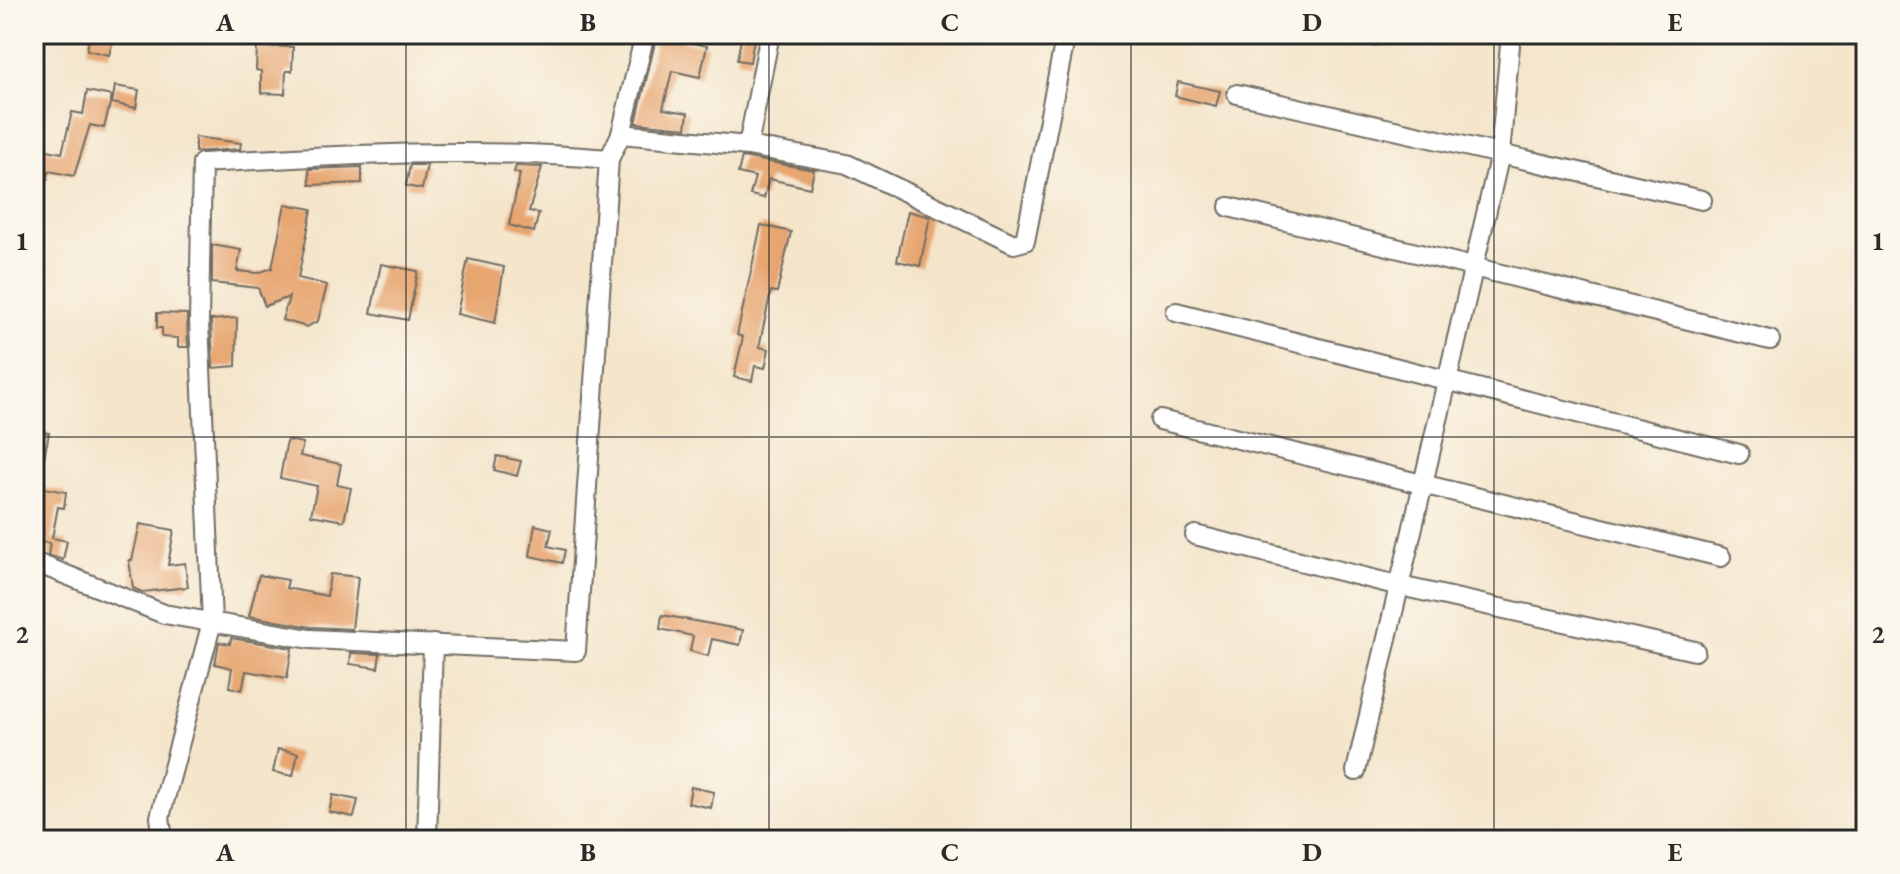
<svg xmlns="http://www.w3.org/2000/svg" width="1900" height="874" font-family="'EB Garamond',serif">
<style>
.building{fill:#e7a56f}
.lines{fill:none;stroke-linecap:round;stroke-linejoin:round}
.street-casing{stroke:#716c63;stroke-width:22}
.street{stroke:#fff;stroke-width:18}
.grid{fill:none;stroke:#2b2b2b;stroke-width:2;stroke-opacity:0.55}
.neatline{fill:none;stroke:#2b2b2b;stroke-width:3}
.grid-label{font-size:26px;text-anchor:middle;font-weight:bold;fill:#2b2b2b}
</style>
<rect width="100%" height="100%" fill="#fbf7ec"/>
<filter id="ink" filterUnits="userSpaceOnUse"><feTurbulence type="fractalNoise" baseFrequency=".0125" numOctaves="2"/><feDisplacementMap in="SourceGraphic" scale="16" xChannelSelector="R" yChannelSelector="G"/><feConvolveMatrix kernelMatrix="1 2 1 2 8 2 1 2 1" color-interpolation-filters="sRGB"/></filter>
<filter id="wash" filterUnits="userSpaceOnUse"><feTurbulence type="fractalNoise" baseFrequency=".006" numOctaves="4" result="noise"/><feDisplacementMap in="SourceGraphic" scale="32" xChannelSelector="R" yChannelSelector="G"/><feGaussianBlur stdDeviation="1.8" result="paint"/><feColorMatrix in="noise" values="0 0 0 0 0 0 0 0 0 0 0 0 0 0 0 0 0 1.4 0 .05"/><feComposite in="paint" operator="in"/></filter>
<g filter="url(#wash)">
<rect width="100%" height="100%" fill="#f4e5cb"/>
<g id="blocks">
<g class="building">
<polygon points="90,34 114,36 109,55 87,50"/>
<polygon points="657,34 684,34 683,41 707,46 700,77 672,71 663,109 688,113 686,128 636,123"/>
<polygon points="742,34 755,34 750,62 737,60"/>
<polygon points="257,46 293,47 292,71 286,71 285,94 261,93 261,71 256,70"/>
<polygon points="1178,82 1220,91 1216,106 1175,96"/>
<polygon points="115,86 139,90 136,108 112,103"/>
<polygon points="87,91 112,96 104,128 90,125 74,176 49,171 47,181 34,178 38,148 62,153 72,112 83,114"/>
<polygon points="195,137 241,143 240,149 195,152"/>
<polygon points="742,157 814,170 810,188 769,179 764,198 750,195 755,177 738,173"/>
<polygon points="410,165 427,165 422,189 406,186"/>
<polygon points="516,166 542,167 529,211 539,213 534,232 509,225 520,174 514,172"/>
<polygon points="362,167 362,183 310,185 309,169"/>
<polygon points="285,204 312,209 298,278 327,285 318,321 307,327 282,320 289,297 265,306 258,288 212,283 212,245 241,250 237,271 258,273 272,268"/>
<polygon points="908,211 930,217 920,266 897,261"/>
<polygon points="761,225 791,232 777,292 771,291 759,347 769,349 765,368 755,366 752,381 734,377 743,337 737,335"/>
<polygon points="468,259 504,267 495,323 457,314"/>
<polygon points="381,264 418,271 408,320 371,313"/>
<polygon points="157,313 187,314 188,347 178,347 178,338 162,337 162,328 157,328"/>
<polygon points="237,318 236,366 213,368 211,320"/>
<polygon points="34,431 49,433 41,473 34,472"/>
<polygon points="287,440 303,443 300,456 341,464 337,485 351,488 344,521 311,515 317,486 280,478"/>
<polygon points="497,456 521,461 517,476 494,470"/>
<polygon points="34,486 66,492 64,508 58,507 52,538 67,541 63,560 48,555 50,543 34,542"/>
<polygon points="140,524 174,530 168,565 185,563 188,587 142,592 133,588 129,560 132,560"/>
<polygon points="535,525 552,529 548,546 565,550 562,563 530,556"/>
<polygon points="330,574 358,577 352,629 311,627 249,616 259,575 288,580 286,588 327,596"/>
<polygon points="662,615 743,630 740,645 712,639 708,656 690,651 693,636 660,629"/>
<polygon points="231,638 292,648 287,678 246,671 242,690 229,687 232,668 215,664 219,642 230,644"/>
<polygon points="351,653 380,654 378,668 350,664"/>
<polygon points="278,749 298,753 293,776 273,772"/>
<polygon points="691,787 714,792 711,808 688,803"/>
<polygon points="333,795 358,800 354,817 329,812"/>
</g>
</g>
</g>
<g filter="url(#ink)">
<use href="#blocks" fill-opacity="0" stroke="#716c63" stroke-width="2"/>
<g class="lines">
<defs>
<g id="street">
<polyline points="1335,34 1353,37 1393,34"/>
<polyline points="1237,94 1702,200"/>
<polyline points="621,134 645,34"/>
<polyline points="748,146 770,34"/>
<polyline points="1229,207 1770,340"/>
<polyline points="1176,312 1739,454"/>
<polyline points="1160,420 1721,557"/>
<polyline points="1195,535 1400,586 1695,651"/>
<polyline points="34,562 164,614 310,639 576,651 609,159"/>
<polyline points="1356,771 1500,154 1511,34"/>
<path d="M163,840L160,817L212,622L199,321L202,163C338,155 473,147 609,159L621,134L748,146L847,164L1014,244L1025,241L1066,34"/>
<polyline points="427,840 433,644"/>
</g>
</defs>
<use href="#street" class="street-casing"/>
<use href="#street" class="street"/>
</g>
</g>
<path class="grid" d="M406,34V840M769,34V840M1131,34V840M1494,34V840M34,437H1866"/>
<rect width="1900" height="874" fill="none" stroke="#fbf7ec" stroke-width="88"/>
<rect x="44" y="44" width="1812" height="786" class="neatline"/>
<g class="grid-label">
<text x="225" y="31">A</text>
<text x="588" y="31">B</text>
<text x="950" y="31">C</text>
<text x="1312" y="31">D</text>
<text x="1675" y="31">E</text>
<text x="22" y="250">1</text>
<text x="1878" y="250">1</text>
<text x="22" y="643">2</text>
<text x="1878" y="643">2</text>
<text x="225" y="861">A</text>
<text x="588" y="861">B</text>
<text x="950" y="861">C</text>
<text x="1312" y="861">D</text>
<text x="1675" y="861">E</text>
</g>
</svg>
